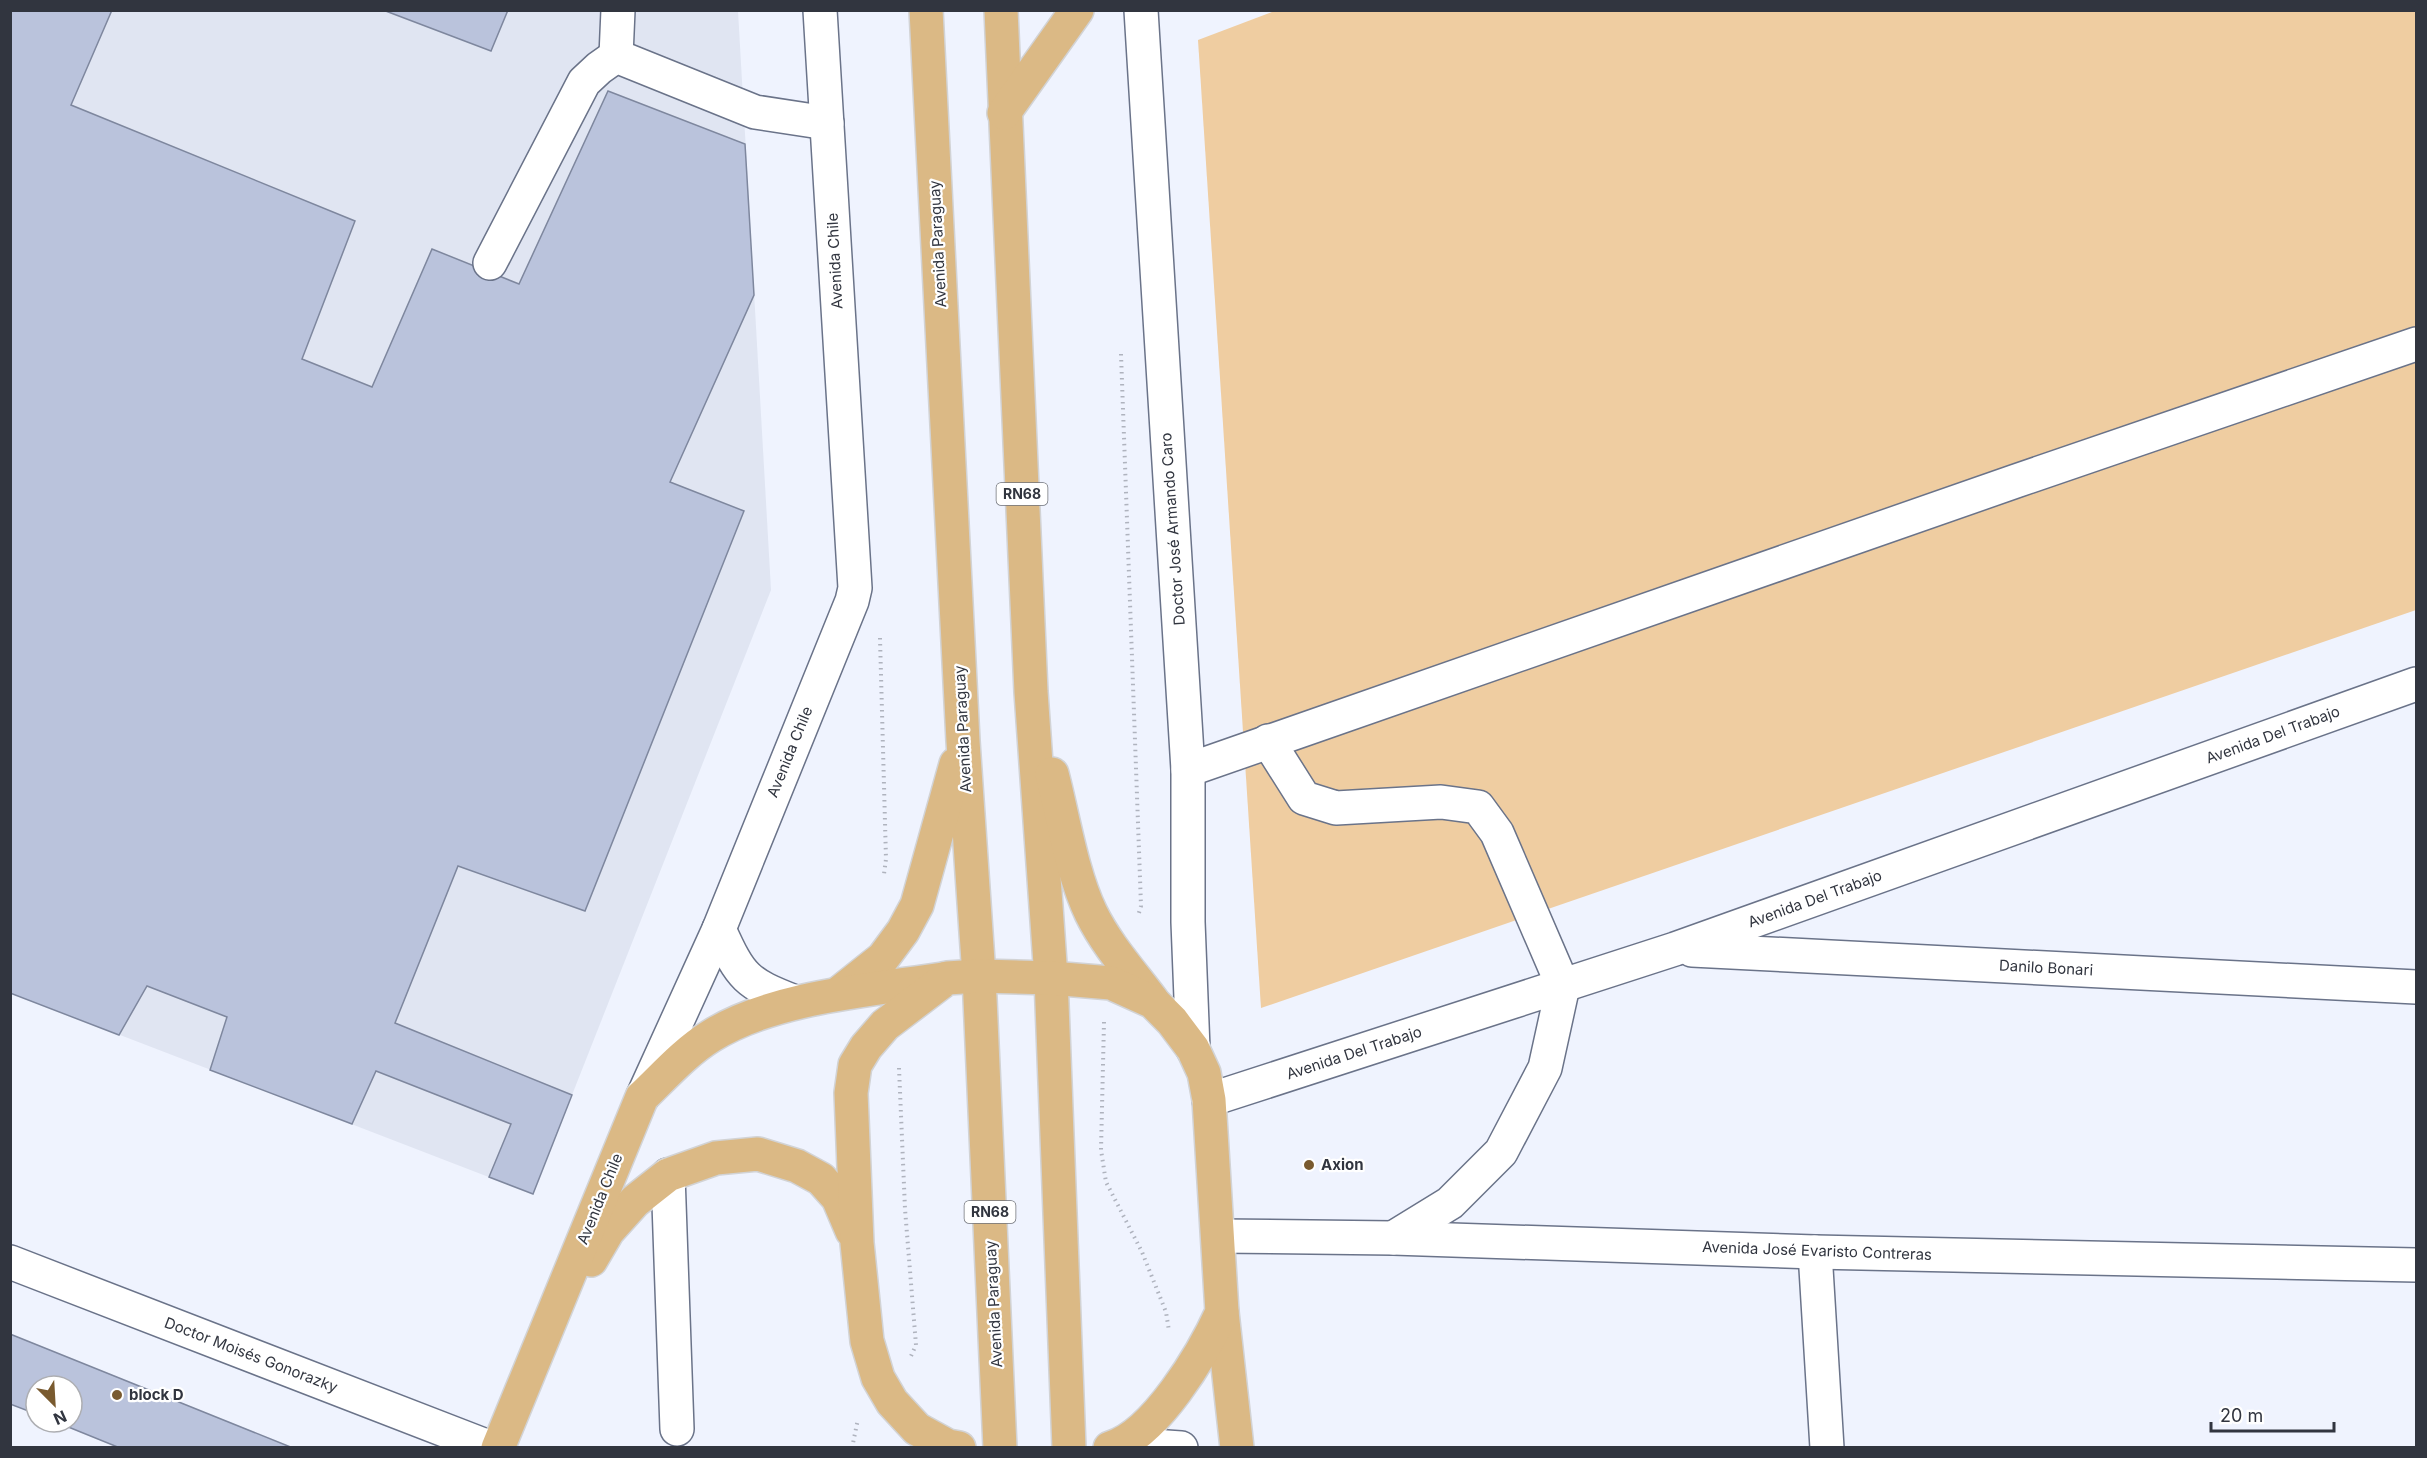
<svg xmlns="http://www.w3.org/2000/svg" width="2427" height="1458" font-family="Inter,sans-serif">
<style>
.built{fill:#e0e5f2}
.green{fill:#efcda1}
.building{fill:#bac3dc;stroke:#7e879e;stroke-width:1.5}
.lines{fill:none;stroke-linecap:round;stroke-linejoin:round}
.minor-casing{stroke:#6a7389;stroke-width:36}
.major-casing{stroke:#d2d3d5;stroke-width:36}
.path{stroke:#afb3be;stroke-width:4;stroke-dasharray:1.5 4.5;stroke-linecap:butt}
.minor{stroke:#fff;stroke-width:33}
.major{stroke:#dbb985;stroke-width:33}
.poi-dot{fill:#795a2f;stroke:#fff;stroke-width:2}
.labels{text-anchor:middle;stroke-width:4.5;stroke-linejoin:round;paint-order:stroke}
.shield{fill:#fff;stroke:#6f7279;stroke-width:1.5}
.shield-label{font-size:14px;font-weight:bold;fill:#31353f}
.street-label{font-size:15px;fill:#31353f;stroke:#fff}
.poi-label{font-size:15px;font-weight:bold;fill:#31353f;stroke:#fff;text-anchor:start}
</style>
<rect width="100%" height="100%" fill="#eff3fe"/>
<polygon class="built" points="10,11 738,11 771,590 533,1194 11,993"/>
<polygon class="green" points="1277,10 2416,11 2416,610 1261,1008 1198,40"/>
<g class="building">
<polygon points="10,10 112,10 71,105 355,221 302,359 372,387 432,249 519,284 608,91 745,144 754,295 670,482 744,511 585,911 458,866 395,1023 572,1095 533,1194 489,1177 511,1124 376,1071 352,1124 210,1070 227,1017 147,986 119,1035 10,993"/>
<polygon points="383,10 508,10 491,51"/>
<polygon points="10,1334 293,1448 120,1448 56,1422 72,1422 72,1386 36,1386 36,1414 10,1404"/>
</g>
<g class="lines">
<defs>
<g id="minor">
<polyline points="1141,10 1188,770 1188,922 1193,1049"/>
<polyline points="616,56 618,10"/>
<polyline points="490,263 584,82 599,68 616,56 755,112 827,123"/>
<polyline points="1268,741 1304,798 1336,808 1441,802 1478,807 1497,833 1563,986 1545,1068 1501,1152 1450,1203 1393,1238"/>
<polyline points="1188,770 2016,481 2416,344"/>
<path d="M719,929C741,978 746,983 795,1002"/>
<polyline points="1692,950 2416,987"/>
<polyline points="643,1096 719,929 852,601 855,588 820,10"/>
<polyline points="1209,1100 1675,949 2416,684"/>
<polyline points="668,1175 677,1429"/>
<polyline points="1218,1236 1393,1238 1815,1252 2416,1265"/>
<polyline points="1815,1252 1827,1448"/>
<polyline points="10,1262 491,1448"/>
<polyline points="1123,1444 1181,1448"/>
</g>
<g id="major">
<polyline points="926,10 963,741 979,976 1000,1448"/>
<polyline points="1001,10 1031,692 1051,978 1069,1448"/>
<polyline points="1004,113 1077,10"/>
<path d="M1052,774C1063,816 1072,874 1091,913C1106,944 1131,972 1152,1000"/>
<polyline points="839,993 883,958 903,931 917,905 956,764"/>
<polyline points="591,1260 608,1231 635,1201 668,1175 716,1158 758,1154 797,1166 821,1179 838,1198 852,1231"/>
<polyline points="1222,1312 1237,1448"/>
<path d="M498,1448L642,1097C664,1076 685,1052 711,1036C773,997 871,990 943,979"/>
<path d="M959,1448L948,1446L917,1429L892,1402L878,1378L867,1341L857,1243L851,1093L855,1065L866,1047L885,1025L947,978L979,976L1051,978L1111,983L1153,1002L1172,1021L1193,1049L1204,1073L1209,1100L1222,1312C1203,1354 1155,1435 1110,1448"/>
</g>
</defs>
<use href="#minor" class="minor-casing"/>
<use href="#major" class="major-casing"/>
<g class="path">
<polyline points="1121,354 1141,906 1138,916"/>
<polyline points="880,638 886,859 884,874"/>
<polyline points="1104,1022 1101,1150 1106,1182 1142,1252 1166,1312 1169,1331"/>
<polyline points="899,1068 905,1209 916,1345 911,1356"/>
<polyline points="852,1448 858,1419"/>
</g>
<use href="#minor" class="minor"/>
<use href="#major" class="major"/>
</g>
<g class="poi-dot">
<circle cx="1309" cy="1165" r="6"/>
<circle cx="117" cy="1395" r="6"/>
</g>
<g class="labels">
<g class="shield">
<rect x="996.5" y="483" width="51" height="22" rx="4.5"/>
<rect x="964.5" y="1201" width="51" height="22" rx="4.5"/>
</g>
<g class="shield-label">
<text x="1022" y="499">RN68</text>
<text x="990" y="1217">RN68</text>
</g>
<g class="street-label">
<text transform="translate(938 244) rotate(-93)" y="5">Avenida Paraguay</text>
<text transform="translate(835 261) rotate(-93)" y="5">Avenida Chile</text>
<text transform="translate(1173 529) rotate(-94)" y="5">Doctor José Armando Caro</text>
<text transform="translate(963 729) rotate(-93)" y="5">Avenida Paraguay</text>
<text transform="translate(2273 735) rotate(-20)" y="5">Avenida Del Trabajo</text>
<text transform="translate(790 752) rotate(-68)" y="5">Avenida Chile</text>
<text transform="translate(1815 899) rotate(-20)" y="5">Avenida Del Trabajo</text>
<text transform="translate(2046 968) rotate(3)" y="5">Danilo Bonari</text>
<text transform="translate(1354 1053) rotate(-18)" y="5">Avenida Del Trabajo</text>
<text transform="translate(600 1199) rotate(-68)" y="5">Avenida Chile</text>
<text transform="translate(1817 1251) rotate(2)" y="5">Avenida José Evaristo Contreras</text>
<text transform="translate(994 1304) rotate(-93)" y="5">Avenida Paraguay</text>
<text transform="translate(251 1355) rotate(21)" y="5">Doctor Moisés Gonorazky</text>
</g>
<g class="poi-label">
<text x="1321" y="1170">Axion</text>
<text x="129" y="1400">block D</text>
</g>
</g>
<rect width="2427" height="1458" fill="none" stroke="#31353f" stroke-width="24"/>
<g transform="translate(54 1404) rotate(156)"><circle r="28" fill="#ffffff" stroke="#adaeb2" stroke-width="1.5"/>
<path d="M0-4.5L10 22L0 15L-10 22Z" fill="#795a2f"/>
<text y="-9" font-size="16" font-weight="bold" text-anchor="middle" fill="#31353f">N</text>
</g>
<path d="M2211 1422v9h123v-9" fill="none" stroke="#31353f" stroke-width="3"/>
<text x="2220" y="1422" font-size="18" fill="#31353f" stroke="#ffffff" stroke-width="4.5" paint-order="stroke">20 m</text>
</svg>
